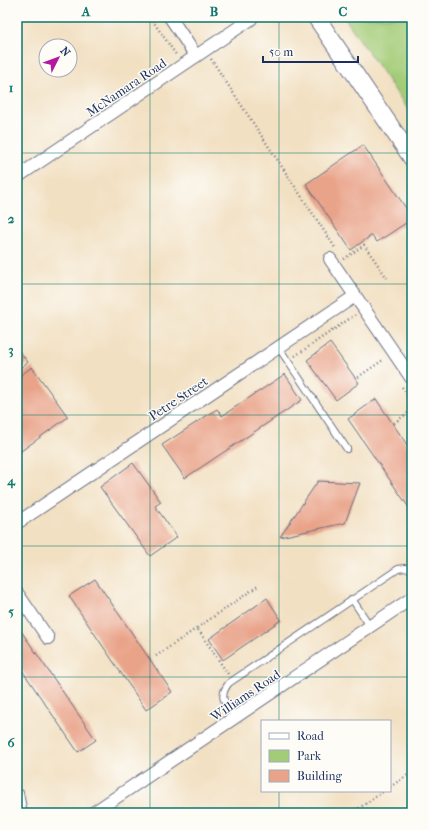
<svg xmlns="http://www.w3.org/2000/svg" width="429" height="830" font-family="'IM FELL French Canon',serif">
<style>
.green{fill:#a3cc77;stroke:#5f7e6a}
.building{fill:#e9a389}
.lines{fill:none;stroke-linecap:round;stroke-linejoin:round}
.service-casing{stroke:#666d81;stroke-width:8}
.minor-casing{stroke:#666d81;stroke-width:14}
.secondary-casing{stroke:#666d81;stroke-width:19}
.path{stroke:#666d81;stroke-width:2.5;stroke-dasharray:1 3;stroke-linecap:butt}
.service{stroke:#fff;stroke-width:6}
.minor{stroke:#fff;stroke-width:12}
.secondary{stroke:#fff;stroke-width:17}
.grid{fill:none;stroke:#0f766e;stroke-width:1;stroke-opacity:0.55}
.labels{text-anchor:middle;stroke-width:3;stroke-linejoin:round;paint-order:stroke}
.street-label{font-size:13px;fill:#1b2f5e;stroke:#fdfcf7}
.neatline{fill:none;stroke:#0f766e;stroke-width:1.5}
.grid-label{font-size:13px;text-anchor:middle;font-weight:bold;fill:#0f766e}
</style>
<rect width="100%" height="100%" fill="#fdfcf7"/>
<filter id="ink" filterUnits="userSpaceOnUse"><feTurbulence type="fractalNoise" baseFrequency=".025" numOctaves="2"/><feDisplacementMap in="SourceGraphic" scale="8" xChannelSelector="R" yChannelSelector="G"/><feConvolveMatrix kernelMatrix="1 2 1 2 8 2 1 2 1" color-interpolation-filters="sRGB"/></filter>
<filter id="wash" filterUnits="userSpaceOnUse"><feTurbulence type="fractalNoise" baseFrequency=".012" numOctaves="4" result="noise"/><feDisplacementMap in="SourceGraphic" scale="16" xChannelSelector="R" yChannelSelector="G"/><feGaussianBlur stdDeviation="0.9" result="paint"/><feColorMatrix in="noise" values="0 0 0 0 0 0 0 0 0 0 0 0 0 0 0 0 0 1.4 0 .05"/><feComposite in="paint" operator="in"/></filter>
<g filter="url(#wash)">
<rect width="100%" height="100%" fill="#f2e0c2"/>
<polygon class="green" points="344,17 412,17 412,115"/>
<g id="blocks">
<g class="building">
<polygon points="363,145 412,217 412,219 377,242 372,235 351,250 306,184"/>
<polygon points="330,343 359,383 336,400 307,360"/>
<polygon points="20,352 28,362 19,369 17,365 17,354"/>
<polygon points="32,367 68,417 17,454 17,378"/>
<polygon points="285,374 302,400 185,478 162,445 217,409 222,416"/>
<polygon points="376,399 412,452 412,512 348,419"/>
<polygon points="133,463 161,502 155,506 177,537 150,556 100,487"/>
<polygon points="318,481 360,483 345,523 280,537"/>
<polygon points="95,579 172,692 146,710 69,596"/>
<polygon points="267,598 281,620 223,660 209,639"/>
<polygon points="21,631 96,740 78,752 17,663 17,634"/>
</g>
</g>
</g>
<g filter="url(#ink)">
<use href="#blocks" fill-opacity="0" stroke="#666d81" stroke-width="1"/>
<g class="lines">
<defs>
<g id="service">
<polyline points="279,348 347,449"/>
<polyline points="352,599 370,626"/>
<path d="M236,718C226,704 217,698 229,683L398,569L405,568L412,570"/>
<polyline points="20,793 24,813"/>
</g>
<g id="minor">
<polyline points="170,17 196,56"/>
<polyline points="17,177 251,19"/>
<polyline points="330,259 412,379"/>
<polyline points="17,523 355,296"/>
<polyline points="17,593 48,638"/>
<polyline points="93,813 412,598"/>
</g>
<polyline id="secondary" points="316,17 412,158"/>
</defs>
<use href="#service" class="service-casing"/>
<use href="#minor" class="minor-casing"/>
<use href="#secondary" class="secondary-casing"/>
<g class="path">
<polyline points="150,17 177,56"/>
<polyline points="211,59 336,249"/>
<polyline points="344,259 364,245 387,278"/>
<polyline points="295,356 355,315"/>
<polyline points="358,377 383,360"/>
<polyline points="402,387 412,402"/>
<polyline points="394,423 412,410"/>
<polyline points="197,628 258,586"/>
<polyline points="156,656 197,628 228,674"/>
<polyline points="390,787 412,772"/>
<polyline points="352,813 384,791"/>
</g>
<use href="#service" class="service"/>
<use href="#minor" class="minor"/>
<use href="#secondary" class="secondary"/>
</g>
</g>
<path class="grid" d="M150,17V813M279,17V721M17,153H412M17,284H412M17,415H412M17,546H412M17,677H412M279,791V813"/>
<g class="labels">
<g class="street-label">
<text transform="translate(126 87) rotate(-34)" y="5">McNamara Road</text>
<text transform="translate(178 398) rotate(-34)" y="5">Petre Street</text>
<text transform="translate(245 695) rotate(-34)" y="5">Williams Road</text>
</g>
</g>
<rect width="429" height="830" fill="none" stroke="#fdfcf7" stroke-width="44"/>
<rect x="261" y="720" width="130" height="72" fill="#fdfcf7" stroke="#a3aaba"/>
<rect x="269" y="733" width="20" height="6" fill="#ffffff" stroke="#a3aaba"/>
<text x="297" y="740" font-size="12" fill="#1b2f5e">Road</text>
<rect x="269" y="750" width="20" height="12" fill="#a3cc77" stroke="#a3aaba"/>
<text x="297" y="760" font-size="12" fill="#1b2f5e">Park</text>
<rect x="269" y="770" width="20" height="12" fill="#e9a389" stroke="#a3aaba"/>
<text x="297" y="780" font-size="12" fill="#1b2f5e">Building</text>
<g transform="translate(58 58) rotate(48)"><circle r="19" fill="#fdfcf7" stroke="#a3aaba"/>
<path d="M0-3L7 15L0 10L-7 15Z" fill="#b5179e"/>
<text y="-6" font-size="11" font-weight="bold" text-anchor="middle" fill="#1b2f5e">N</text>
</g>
<path d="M263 56v6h95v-6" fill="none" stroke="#1b2f5e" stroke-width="2"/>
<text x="269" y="56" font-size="12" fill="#1b2f5e" stroke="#fdfcf7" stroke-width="3" paint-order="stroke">50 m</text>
<rect x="22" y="22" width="385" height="786" class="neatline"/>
<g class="grid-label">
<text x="86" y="16">A</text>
<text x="214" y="16">B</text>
<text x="343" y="16">C</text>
<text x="11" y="92">1</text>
<text x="11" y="223">2</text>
<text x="11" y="354">3</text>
<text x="11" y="485">4</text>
<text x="11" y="616">5</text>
<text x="11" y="747">6</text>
</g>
</svg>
